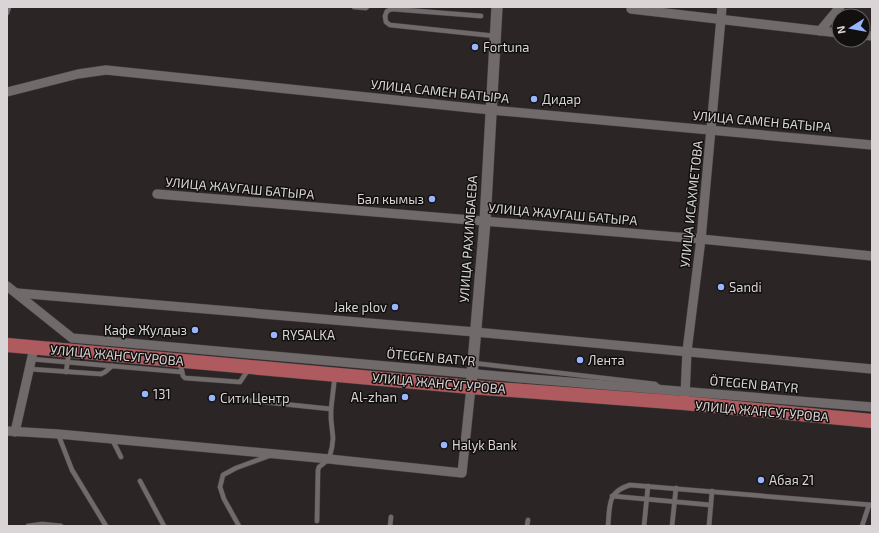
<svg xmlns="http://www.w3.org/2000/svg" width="879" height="533" font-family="'Exo 2',sans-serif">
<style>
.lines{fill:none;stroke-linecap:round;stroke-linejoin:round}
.service-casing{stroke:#464243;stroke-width:5.5}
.minor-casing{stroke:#464243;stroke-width:10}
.tertiary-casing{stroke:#464243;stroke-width:12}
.primary-casing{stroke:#464243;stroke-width:15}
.service{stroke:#716a6b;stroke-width:4.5}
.minor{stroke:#716a6b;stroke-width:9}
.tertiary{stroke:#716a6b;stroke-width:11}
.primary{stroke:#af5a5e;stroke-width:14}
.poi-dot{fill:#98b5fd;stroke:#120f0f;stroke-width:1.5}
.labels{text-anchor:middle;stroke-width:3;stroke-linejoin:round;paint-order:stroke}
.poi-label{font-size:13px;fill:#d9d5d6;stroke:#120f0f;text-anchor:start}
.street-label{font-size:13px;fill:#d9d5d6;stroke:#120f0f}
</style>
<rect width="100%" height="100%" fill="#2b2526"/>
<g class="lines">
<defs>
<g id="service">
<polyline points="354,7 366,8 367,7"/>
<polyline points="7,13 9,7"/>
<polyline points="481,16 392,9 387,11 385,16 386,22 390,25 495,36"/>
<polyline points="31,359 182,372"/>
<polyline points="180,362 183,376 185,378 240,382 248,370"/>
<polyline points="473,363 655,384 660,388"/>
<polyline points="29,369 101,374 105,372 112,366"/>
<polyline points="66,372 69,352"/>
<polyline points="244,400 331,409"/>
<polyline points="58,434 72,470 106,526"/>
<polyline points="112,439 121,457"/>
<polyline points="140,481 164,526"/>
<polyline points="612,496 711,505"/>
<polyline points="317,521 318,470 319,467 329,459 332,447 333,438 331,419 331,409 335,375"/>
<polyline points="28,526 42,524 61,526"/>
<polyline points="239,526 224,499 220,487 223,475 236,468 269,456"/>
<polyline points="390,526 391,517"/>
<polyline points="527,526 528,520"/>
<path d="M608,526C610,505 607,492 630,485L872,505"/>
<polyline points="644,526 648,486"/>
<polyline points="672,526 676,488"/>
<polyline points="709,526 712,491"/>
<polyline points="862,526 869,505"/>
</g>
<g id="minor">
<polyline points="631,9 839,33"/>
<polyline points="820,31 840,7"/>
<polyline points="863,35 872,36"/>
<polyline points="7,92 78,74 106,70 491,110 872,145"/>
<polyline points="157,194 701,239 872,256"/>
<polyline points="7,286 72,338 532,379 872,407"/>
<polyline points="17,293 475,332 872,369"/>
<polyline points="685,396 687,351 701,239 722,7"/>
<polyline points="7,431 58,434 329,459 462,473 471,387"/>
<polyline points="15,432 34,348"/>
</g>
<polyline id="tertiary" points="471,387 485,221 497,7"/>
<polyline id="primary" points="7,345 471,387 684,403 872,421"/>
</defs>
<use href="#service" class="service-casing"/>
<use href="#minor" class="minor-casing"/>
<use href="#tertiary" class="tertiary-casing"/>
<use href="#primary" class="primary-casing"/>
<use href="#service" class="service"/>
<use href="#minor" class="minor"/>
<use href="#tertiary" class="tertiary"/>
<use href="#primary" class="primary"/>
</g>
<g class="poi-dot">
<circle cx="475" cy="47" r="4"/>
<circle cx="534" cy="99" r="4"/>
<circle cx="432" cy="199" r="4"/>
<circle cx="721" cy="287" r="4"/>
<circle cx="395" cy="307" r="4"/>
<circle cx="195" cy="330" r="4"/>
<circle cx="274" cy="335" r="4"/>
<circle cx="580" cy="360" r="4"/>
<circle cx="145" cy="394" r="4"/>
<circle cx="405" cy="397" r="4"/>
<circle cx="212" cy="398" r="4"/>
<circle cx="444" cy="445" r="4"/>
<circle cx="761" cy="480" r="4"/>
</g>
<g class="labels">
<g class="poi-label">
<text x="483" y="52">Fortuna</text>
<text x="542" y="104">Дидар</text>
<text x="424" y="204" text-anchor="end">Бал кымыз</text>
<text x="729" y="292">Sandi</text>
<text x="387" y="312" text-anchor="end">Jake plov</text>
<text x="187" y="335" text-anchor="end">Кафе Жулдыз</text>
<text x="282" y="340">RYSALKA</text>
<text x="588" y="365">Лента</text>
<text x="153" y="399">131</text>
<text x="397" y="402" text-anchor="end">Al-zhan</text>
<text x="220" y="403">Сити Центр</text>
<text x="452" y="450">Halyk Bank</text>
<text x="769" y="485">Абая 21</text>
</g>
<g class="street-label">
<text transform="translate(440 91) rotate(6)" y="5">УЛИЦА САМЕН БАТЫРА</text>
<text transform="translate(762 121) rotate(5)" y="5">УЛИЦА САМЕН БАТЫРА</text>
<text transform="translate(240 188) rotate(5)" y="5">УЛИЦА ЖАУГАШ БАТЫРА</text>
<text transform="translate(691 204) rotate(-84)" y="5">УЛИЦА ИСАХМЕТОВА</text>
<text transform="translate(563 214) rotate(5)" y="5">УЛИЦА ЖАУГАШ БАТЫРА</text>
<text transform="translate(468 239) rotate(-86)" y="5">УЛИЦА РАХИМБАЕВА</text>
<text transform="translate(117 355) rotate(5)" y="5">УЛИЦА ЖАНСУГУРОВА</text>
<text transform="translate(431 357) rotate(5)" y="5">ÖTEGEN BATYR</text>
<text transform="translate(439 383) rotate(5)" y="5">УЛИЦА ЖАНСУГУРОВА</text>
<text transform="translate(754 384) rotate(5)" y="5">ÖTEGEN BATYR</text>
<text transform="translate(762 411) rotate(5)" y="5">УЛИЦА ЖАНСУГУРОВА</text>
</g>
</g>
<rect width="879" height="533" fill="none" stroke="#d9d5d6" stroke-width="16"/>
<g transform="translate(851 28) rotate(259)"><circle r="19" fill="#120f0f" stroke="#625e5f"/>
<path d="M0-3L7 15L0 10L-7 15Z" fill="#98b5fd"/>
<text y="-6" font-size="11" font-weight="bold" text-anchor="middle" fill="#d9d5d6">N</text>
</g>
</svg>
